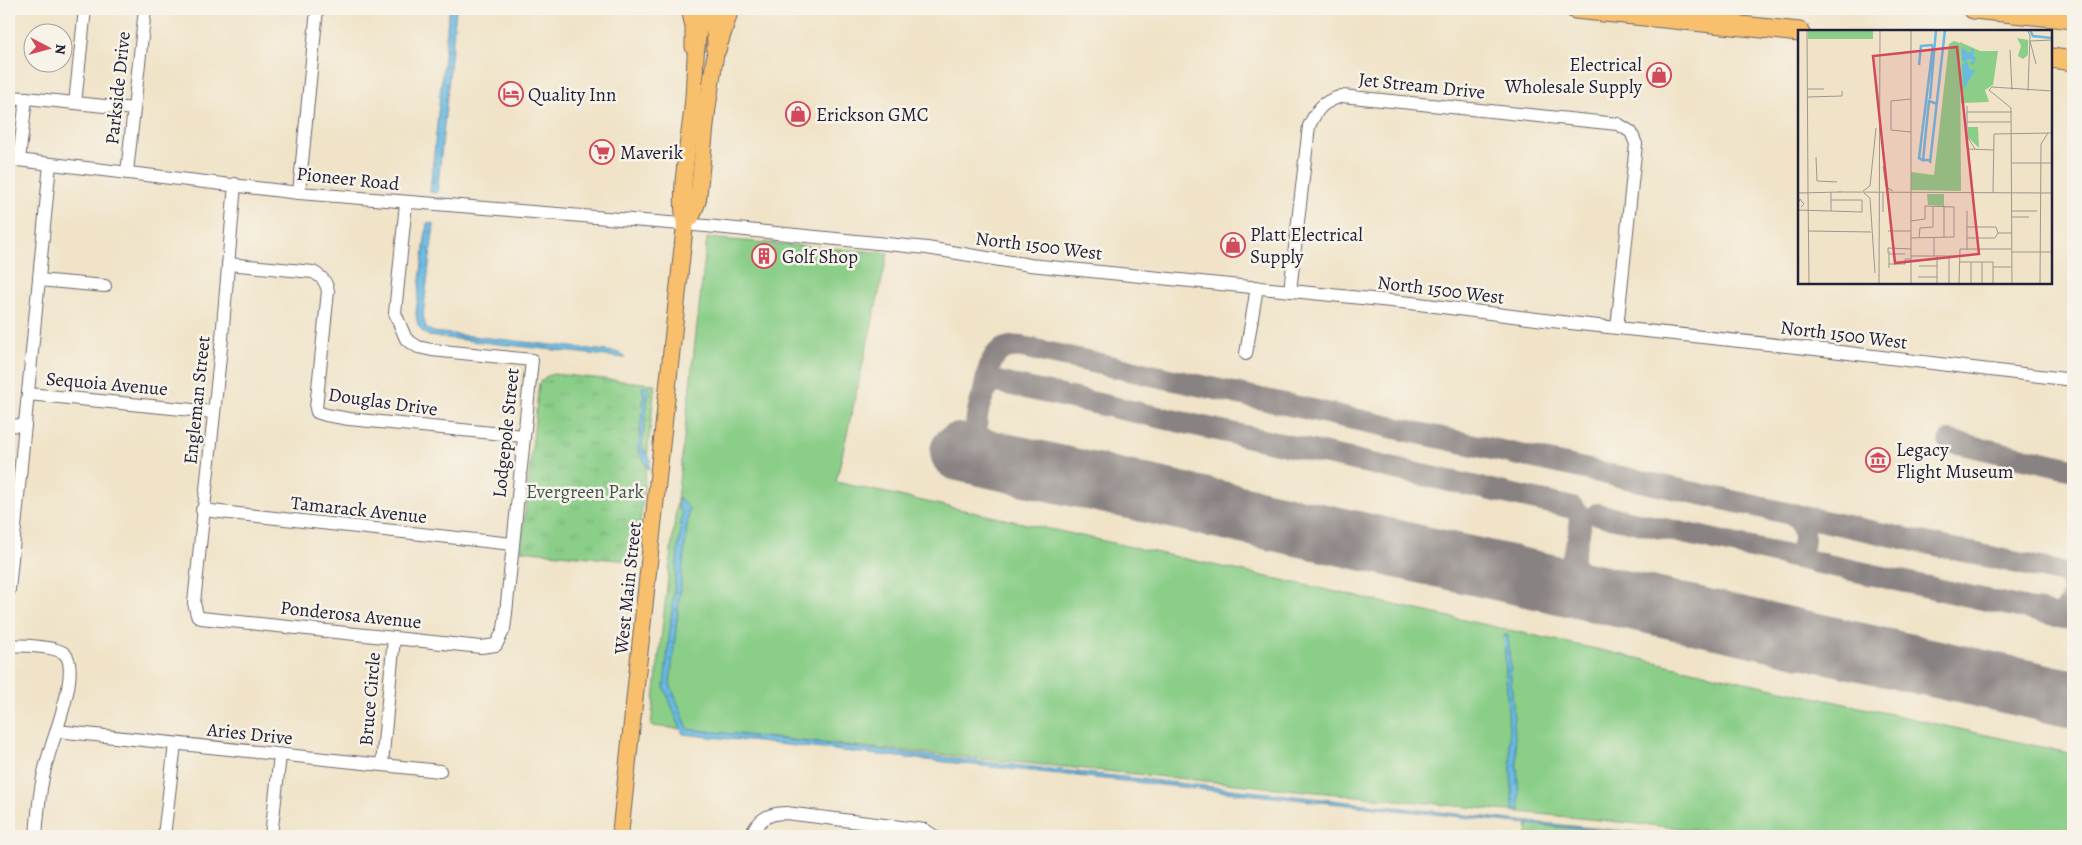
<svg xmlns="http://www.w3.org/2000/svg" width="2082" height="845" font-family="Alegreya,serif">
<style>
.green{fill:#8ace88;stroke:#567862}
.park{fill:url(#park-tufts);stroke:#567862}
.water{fill:url(#water-ripples);stroke:#456e8f}
.lines{fill:none;stroke-linecap:round;stroke-linejoin:round}
.taxiway{stroke:#898282;stroke-width:22}
.runway{stroke:#898282;stroke-width:58}
.minor-casing{stroke:#6a666c;stroke-width:14}
.major-casing{stroke:#6a666c;stroke-width:18}
.highway-casing{stroke:#6a666c;stroke-width:21}
.minor{stroke:#fff;stroke-width:12}
.major{stroke:#f8bf6c;stroke-width:16}
.highway{stroke:#f8bf6c;stroke-width:19}
.labels{text-anchor:middle;stroke-width:5;stroke-linejoin:round;paint-order:stroke}
.poi-label{font-size:19px;fill:#22223b;stroke:#f7f3e8;text-anchor:start}
.street-label{font-size:19px;fill:#22223b;stroke:#f7f3e8}
.park-label{font-size:19px;fill:#415652;stroke:#f7f3e8}
.inset-river{fill:none;stroke:#68bae3;stroke-width:2.5}
.inset-road{fill:none;stroke:#9e9690;stroke-width:1}
.view{fill:#d1495b;fill-opacity:0.15;stroke:#d1495b;stroke-width:2.5}
.inset-edge{fill:none;stroke:#22223b;stroke-width:2.5}
</style>
<defs>
<pattern id="park-tufts" width="24" height="20" patternUnits="userSpaceOnUse" patternTransform="scale(1.25)"><rect width="24" height="20" fill="#8ace88"/><path d="M3 7l-1-3M5 7V3M7 7l1-3M15 17l-1-3M17 17v-4M19 17l1-3" fill="none" stroke="#77b176"/></pattern>
<pattern id="water-ripples" width="26" height="14" patternUnits="userSpaceOnUse" patternTransform="scale(1.25)"><rect width="26" height="14" fill="#68bae3"/><path d="M2 4q2-2 4 0t4 0M15 11q2-2 4 0t4 0" fill="none" stroke="#5597b9"/></pattern>
</defs>
<rect width="100%" height="100%" fill="#f7f3e8"/>
<filter id="ink" filterUnits="userSpaceOnUse"><feTurbulence type="fractalNoise" baseFrequency=".02" numOctaves="2"/><feDisplacementMap in="SourceGraphic" scale="10" xChannelSelector="R" yChannelSelector="G"/><feConvolveMatrix kernelMatrix="1 2 1 2 8 2 1 2 1" color-interpolation-filters="sRGB"/></filter>
<filter id="wash" filterUnits="userSpaceOnUse"><feTurbulence type="fractalNoise" baseFrequency=".0096" numOctaves="4" result="noise"/><feDisplacementMap in="SourceGraphic" scale="20" xChannelSelector="R" yChannelSelector="G"/><feGaussianBlur stdDeviation="1.12" result="paint"/><feColorMatrix in="noise" values="0 0 0 0 0 0 0 0 0 0 0 0 0 0 0 0 0 1.4 0 .05"/><feComposite in="paint" operator="in"/></filter>
<g filter="url(#wash)">
<rect width="100%" height="100%" fill="#f0e3c8"/>
<polygon class="green" points="707,238 888,253 836,482 2073,754 2073,836 1760,836 651,726"/>
<g class="park">
<polygon points="553,374 655,384 636,562 521,550 539,383 545,377"/>
<polygon points="1528,822 1683,836 1527,836"/>
</g>
<g class="water">
<polygon points="449,9 456,9 437,193 430,192"/>
<path d="M427,223L434,224L423,315L426,328L433,332L607,351L620,353L625,358L429,336C419,331 417,324 416,313Z"/>
<polygon points="642,387 649,387 642,446 650,459 649,470 638,448 644,396"/>
<polygon points="679,497 689,508 670,684 688,729 1647,835 1640,836 683,734 664,687 682,513 678,508"/>
<polygon points="1504,635 1508,635 1520,810 1513,810"/>
</g>
<g class="lines">
<g class="taxiway">
<path d="M983,395C989,370 989,343 1022,347L2073,575"/>
<polyline points="1949,441 2073,469"/>
<path d="M992,459C986,454 980,448 977,440C973,426 980,383 998,382L1573,508C1576,511 1579,513 1580,517C1582,527 1573,563 1566,571C1559,578 1551,581 1541,581"/>
<polyline points="1597,514 2073,619"/>
<path d="M1790,556C1811,552 1805,526 1794,514"/>
<path d="M1573,559C1572,576 1580,586 1596,593"/>
<path d="M2057,616C2073,608 2078,587 2066,574"/>
</g>
<polyline class="runway" points="959,452 2073,699"/>
</g>
</g>
<g filter="url(#ink)">
<g class="lines">
<defs>
<g id="minor">
<polyline points="9,97 26,98 19,160"/>
<polyline points="26,98 134,109"/>
<polyline points="75,103 85,9"/>
<polyline points="9,159 299,193 706,226 927,248 1030,265 1411,303 1552,321 1815,349 2073,380"/>
<polyline points="127,172 145,9"/>
<polyline points="235,184 222,338 194,603 197,615 201,618 481,647 496,645"/>
<polyline points="299,193 317,9"/>
<polyline points="406,203 395,313 406,339 418,347 432,350 532,360 506,613 504,629 496,645"/>
<path d="M228,264L313,272C322,277 326,281 328,291L316,408L317,412L326,415L349,419L524,436"/>
<polyline points="39,280 105,286"/>
<path d="M1290,291L1309,126C1318,107 1323,102 1342,96L1618,124L1631,132L1636,144L1617,328"/>
<polyline points="1246,354 1257,287"/>
<polyline points="28,394 213,412"/>
<polyline points="9,425 25,426"/>
<polyline points="202,510 512,544"/>
<polyline points="9,590 50,164"/>
<path d="M9,646C21,645 56,646 65,654C81,671 52,740 47,761C40,785 38,811 36,836"/>
<polyline points="57,731 440,771"/>
<polyline points="382,764 394,638"/>
<polyline points="164,836 175,744"/>
<polyline points="271,836 280,755"/>
<path d="M750,836C759,820 767,813 786,813L925,830L934,836"/>
</g>
<g id="major">
<polyline points="685,224 692,216 698,200 707,111 716,50 713,9"/>
<path d="M620,836L685,224C678,192 690,138 693,103C696,70 693,40 705,9"/>
</g>
<g id="highway">
<polyline points="691,9 695,26 695,47"/>
<polyline points="1575,9 1800,32"/>
<polyline points="1973,9 2073,19"/>
<polyline points="716,50 729,9"/>
<polyline points="2051,58 2073,61"/>
</g>
</defs>
<use href="#minor" class="minor-casing"/>
<use href="#major" class="major-casing"/>
<use href="#highway" class="highway-casing"/>
<use href="#minor" class="minor"/>
<use href="#major" class="major"/>
<use href="#highway" class="highway"/>
</g>
</g>
<defs>
<symbol id="shop-ring" viewBox="-11 -11 22 22"><circle r="9.5" fill="#f7f3e8" stroke="#d1495b" stroke-width="1.5"/><path d="M-5-2.5h2.3a2.7 3.5 0 0 1 5.4 0H5L5.5 6h-11ZM-1.5-2.5h3a1.5 2.3 0 0 0-3 0Z" fill="#d1495b"/></symbol>
<symbol id="hotel-ring" viewBox="-11 -11 22 22"><circle r="9.5" fill="#f7f3e8" stroke="#d1495b" stroke-width="1.5"/><path d="M-6-4.5h1.5V1H6V5H4.5V3h-9V5H-6ZM-4 0a1.8 1.8 0 1 1 3.6 0ZM.5 0V-2.5h3Q6-2.5 6 0Z" fill="#d1495b"/></symbol>
<symbol id="supermarket-ring" viewBox="-11 -11 22 22"><circle r="9.5" fill="#f7f3e8" stroke="#d1495b" stroke-width="1.5"/><path d="M-6-5.5h2.5l.6 2H6L4.5 2H-2.5L-4.4-4H-6ZM-1.5 3.2a1.3 1.3 0 1 0 .1 0ZM3 3.2a1.3 1.3 0 1 0 .1 0Z" fill="#d1495b"/></symbol>
<symbol id="building-ring" viewBox="-11 -11 22 22"><circle r="9.5" fill="#f7f3e8" stroke="#d1495b" stroke-width="1.5"/><path d="M-4-6H4V6H1V3H-1V6H-4ZM-2.5-4.3h1.7v1.8h-1.7ZM.8-4.3h1.7v1.8H.8ZM-2.5-1h1.7V.8h-1.7ZM.8-1h1.7V.8H.8Z" fill="#d1495b"/></symbol>
<symbol id="museum-ring" viewBox="-11 -11 22 22"><circle r="9.5" fill="#f7f3e8" stroke="#d1495b" stroke-width="1.5"/><path d="M0-6L6-3V-2H-6V-3ZM-5-1h2V3h-2ZM-1-1h2V3h-2ZM3-1h2V3H3ZM-6 4H6V6H-6Z" fill="#d1495b"/></symbol>
</defs>
<g fill-rule="evenodd">
<use href="#shop-ring" x="1645" y="61" width="28" height="28"/>
<use href="#hotel-ring" x="497" y="80" width="28" height="28"/>
<use href="#shop-ring" x="784" y="100" width="28" height="28"/>
<use href="#supermarket-ring" x="588" y="138" width="28" height="28"/>
<use href="#shop-ring" x="1219" y="231" width="28" height="28"/>
<use href="#building-ring" x="750" y="242" width="28" height="28"/>
<use href="#museum-ring" x="1864" y="446" width="28" height="28"/>
</g>
<g class="labels">
<g class="poi-label">
<text x="1642" y="71" text-anchor="end">Electrical<tspan x="1642" dy="22">Wholesale Supply</tspan></text>
<text x="528" y="101">Quality Inn</text>
<text x="816" y="121">Erickson GMC</text>
<text x="620" y="159">Maverik</text>
<text x="1250" y="241">Platt Electrical<tspan x="1250" dy="22">Supply</tspan></text>
<text x="782" y="263">Golf Shop</text>
<text x="1896" y="456">Legacy<tspan x="1896" dy="22">Flight Museum</tspan></text>
</g>
<g class="street-label">
<text transform="translate(1422 85) rotate(6)" y="7">Jet Stream Drive</text>
<text transform="translate(117 88) rotate(-84)" y="7">Parkside Drive</text>
<text transform="translate(348 178) rotate(6)" y="7">Pioneer Road</text>
<text transform="translate(1039 245) rotate(7)" y="7">North 1500 West</text>
<text transform="translate(1441 289) rotate(7)" y="7">North 1500 West</text>
<text transform="translate(1844 334) rotate(7)" y="7">North 1500 West</text>
<text transform="translate(107 383) rotate(5)" y="7">Sequoia Avenue</text>
<text transform="translate(196 400) rotate(-84)" y="7">Engleman Street</text>
<text transform="translate(383 401) rotate(8)" y="7">Douglas Drive</text>
<text transform="translate(505 433) rotate(-84)" y="7">Lodgepole Street</text>
<text transform="translate(359 509) rotate(6)" y="7">Tamarack Avenue</text>
<text transform="translate(627 588) rotate(-84)" y="7">West Main Street</text>
<text transform="translate(351 614) rotate(6)" y="7">Ponderosa Avenue</text>
<text transform="translate(369 699) rotate(-85)" y="7">Bruce Circle</text>
<text transform="translate(250 733) rotate(6)" y="7">Aries Drive</text>
</g>
<g class="park-label">
<text x="585" y="498">Evergreen Park</text>
</g>
</g>
<g transform="translate(1798 30)">
<rect width="254" height="254" fill="#f0e3c8"/>
<path d="M10,0H75V9H10ZM156,11L162,13L163,161L113,160V142L136,145L151,14ZM170,97H180L181,118L170,107Z" fill="#8ace88"/>
<path d="M219,8L230,10V25L225,29L220,26L223,16ZM162,12L182,21H200L195,55L187,60L191,72L163,73ZM129,164H146V176L130,175Z" fill="#8ace88"/>
<path d="M164,18L171,23L174,22L172,18L176,20L175,25L178,28L175,35L172,34L175,29H168L172,40H177L166,59L164,35L168,32L164,30Z" fill="#68bae3"/>
<path class="inset-river" d="M232,0L235,6L254,8M121,35L123,16L135,15M132,69L138,0M132,130H125L131,71L139,74M126,131L121,128L135,15M132,133L147,0"/>
<path class="inset-road" d="M9,0L10,162M229,0L232,5L230,61M212,20L214,60M238,34L232,11L254,10M10,59H26M10,67L44,66V61M169,76V106L177,119M169,82H213M169,92H213M113,102L93,100V71L113,69M170,119L195,120M18,127L19,151L39,152M214,133H254M85,136L88,157L95,161M65,161L72,156L78,98M10,162L11,254M33,162V181M41,162L254,163M0,163L43,162M66,163L72,168L77,243M85,163V182M195,163L196,104L254,103M0,174L2,169L6,174L3,177M0,180L64,182V170H33M169,181V220M214,181H239M214,187H231M113,191L127,189V176L156,177M169,197H198L200,203M11,201L73,202M90,201H113M113,208L156,207V177M121,208L122,198L135,197V176M136,208V226M146,208V176M169,208H197L200,203H214M91,221V238M214,222H254M90,223V218L113,219M91,224H107M113,226H161M151,226V254M161,232H195V254M173,232V254M184,232V254M91,234H107V229H113M121,236H139M195,237H214M120,247H139M81,254L82,0M113,254V0M139,254V226M161,254L162,219H213M214,254L213,78L191,60L194,57L254,61M242,254L243,114L250,103"/>
<path class="view" d="M159,17L181,224L97,233L75,26Z"/>
<rect width="254" height="254" class="inset-edge"/>
</g>
<rect width="2082" height="845" fill="none" stroke="#f7f3e8" stroke-width="30"/>
<g transform="translate(48 48) rotate(96)"><circle r="24" fill="#f7f3e8" stroke="#a29fa3"/>
<path d="M0-4L9 19L0 12L-9 19Z" fill="#d1495b"/>
<text y="-8" font-size="14" font-weight="bold" text-anchor="middle" fill="#22223b">N</text>
</g>
</svg>
